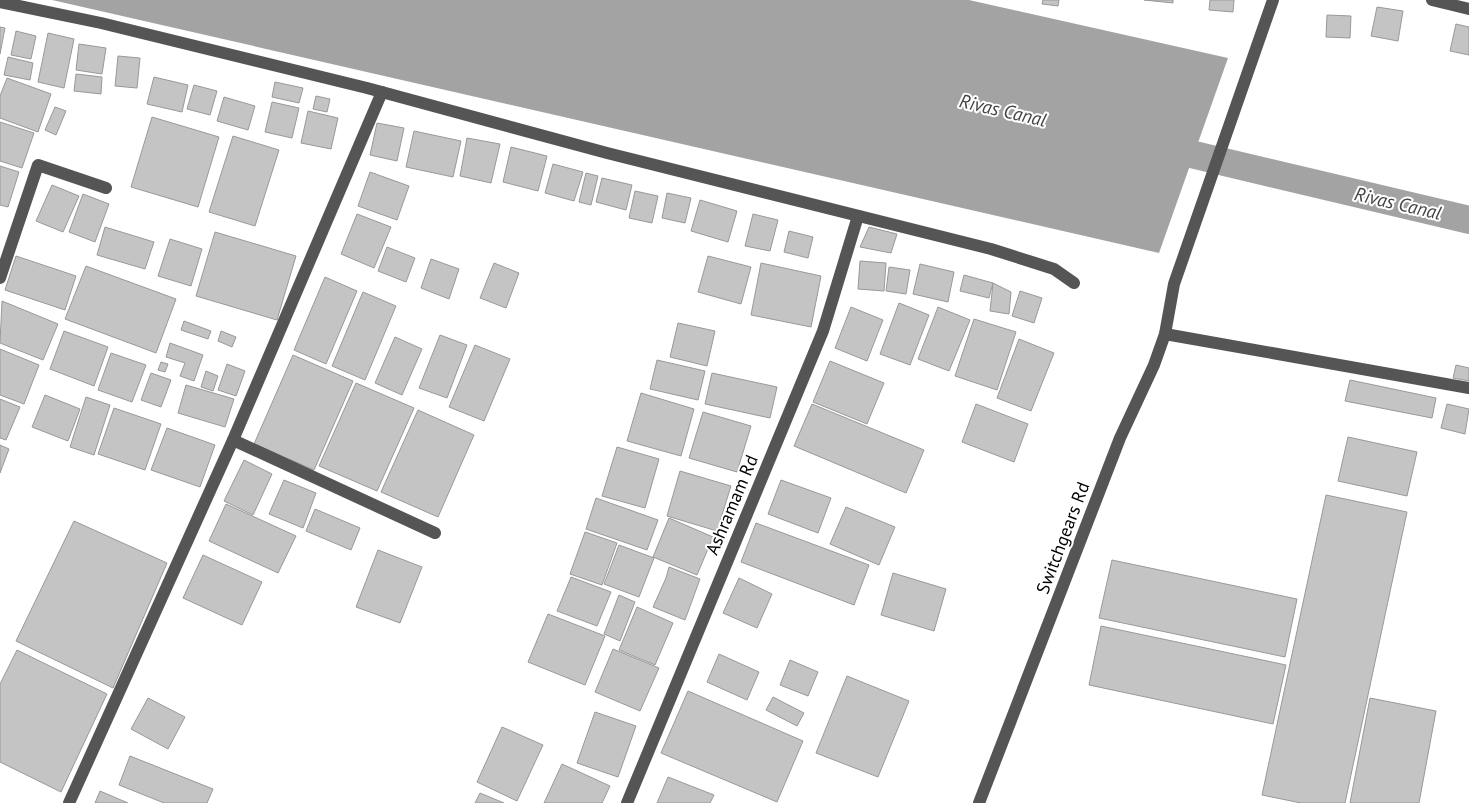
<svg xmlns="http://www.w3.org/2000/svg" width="1469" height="803" font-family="'PT Sans',sans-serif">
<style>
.water{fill:#a3a3a3}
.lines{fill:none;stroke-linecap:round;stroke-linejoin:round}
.canal{stroke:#a3a3a3;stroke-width:28}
.building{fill:#c4c4c4;stroke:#999}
.minor{stroke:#555;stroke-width:12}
.labels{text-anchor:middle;stroke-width:4;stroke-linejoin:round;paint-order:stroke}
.street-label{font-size:18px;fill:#000;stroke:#fff}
.water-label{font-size:19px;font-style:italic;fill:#444;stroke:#fff}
</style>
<rect width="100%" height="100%" fill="#fff"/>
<polygon class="water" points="52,0 969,0 1228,58 1159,253"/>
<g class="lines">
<polyline class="canal" points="1157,146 1469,220"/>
</g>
<g class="building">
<polygon points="1043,0 1059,0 1058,6 1042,4"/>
<polygon points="1144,0 1173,0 1173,3"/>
<polygon points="1210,0 1234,0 1233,12 1209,10"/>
<polygon points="1377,7 1403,11 1398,41 1371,36"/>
<polygon points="1327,15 1351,16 1350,38 1326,37"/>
<polygon points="1456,24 1469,27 1469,55 1450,51"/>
<polygon points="0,27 5,28 0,54"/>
<polygon points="16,31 36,36 31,59 11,55"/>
<polygon points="48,33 74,39 64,88 38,82"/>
<polygon points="79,44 106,48 102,74 76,70"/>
<polygon points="118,56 140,58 137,88 115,86"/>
<polygon points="8,57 33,63 30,80 4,75"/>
<polygon points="76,74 102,77 101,94 74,91"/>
<polygon points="154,77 188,85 182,112 147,104"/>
<polygon points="7,78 51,94 38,132 0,118 0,96"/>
<polygon points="275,82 303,88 299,103 272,97"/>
<polygon points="194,85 217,91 210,115 187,109"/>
<polygon points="316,96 330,99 327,112 313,109"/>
<polygon points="224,97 255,106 248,130 217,121"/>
<polygon points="272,102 299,108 292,138 265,132"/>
<polygon points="55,107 66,111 56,135 45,130"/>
<polygon points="308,111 338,118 331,149 301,143"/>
<polygon points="152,117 219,137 198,207 131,187"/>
<polygon points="0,122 34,133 22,168 0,161"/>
<polygon points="377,123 404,128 397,161 370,155"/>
<polygon points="414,131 461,141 453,177 406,167"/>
<polygon points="233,136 279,150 255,226 209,212"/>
<polygon points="467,138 500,144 491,183 460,176"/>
<polygon points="511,147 547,156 538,191 503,182"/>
<polygon points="553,164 583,172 574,201 545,193"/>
<polygon points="0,166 19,172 8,207 0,205"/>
<polygon points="370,172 409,186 397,220 358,206"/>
<polygon points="586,173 598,176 591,205 579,202"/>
<polygon points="602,178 632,185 626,210 596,202"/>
<polygon points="52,185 79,196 63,232 36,221"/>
<polygon points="635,191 658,196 652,223 629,218"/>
<polygon points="667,193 691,198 685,223 662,218"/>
<polygon points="83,194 109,204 95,242 69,232"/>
<polygon points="700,200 737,211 728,242 691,231"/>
<polygon points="357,214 391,227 374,268 341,254"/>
<polygon points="753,214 778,220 770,251 745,246"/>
<polygon points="105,227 154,242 145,269 97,255"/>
<polygon points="869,227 897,234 891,253 860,247"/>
<polygon points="789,231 813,237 808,258 784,252"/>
<polygon points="215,232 296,256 277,320 196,296"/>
<polygon points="170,239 202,249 191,286 158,276"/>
<polygon points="387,247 415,258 406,282 378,271"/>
<polygon points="16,256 76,276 65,310 5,290"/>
<polygon points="708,256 751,267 741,304 698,292"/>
<polygon points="431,259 459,269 449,299 421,288"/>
<polygon points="860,261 886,263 884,291 858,289"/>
<polygon points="494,263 519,273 506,308 480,298"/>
<polygon points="761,263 821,276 811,327 751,315"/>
<polygon points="920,264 954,272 948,302 913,294"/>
<polygon points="86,266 176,299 156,353 65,319"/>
<polygon points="889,267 910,270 906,294 886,291"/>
<polygon points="964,275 993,283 989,298 960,291"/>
<polygon points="325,277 357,291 326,364 294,350"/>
<polygon points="993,283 1011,292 1009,314 990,311"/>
<polygon points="1020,291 1042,298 1034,323 1012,316"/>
<polygon points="363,292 396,306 365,380 332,366"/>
<polygon points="2,301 58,324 43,360 0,343"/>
<polygon points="899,303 929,315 910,365 880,354"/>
<polygon points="851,307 883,320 867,361 835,348"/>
<polygon points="938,307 970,320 949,371 918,359"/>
<polygon points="974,319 1016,332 997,390 955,376"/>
<polygon points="184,321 211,331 208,339 181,330"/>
<polygon points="678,323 715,331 707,366 670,357"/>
<polygon points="64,331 108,347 94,386 50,369"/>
<polygon points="221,331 236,337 232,347 218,341"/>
<polygon points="440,335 467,345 447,398 419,388"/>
<polygon points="395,337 422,349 402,395 375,383"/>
<polygon points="1019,339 1054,353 1031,411 997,398"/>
<polygon points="170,343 203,355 194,381 180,376 185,363 166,357"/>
<polygon points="475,345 510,359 484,421 449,407"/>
<polygon points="0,349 39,365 24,404 0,395"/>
<polygon points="111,353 146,365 132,402 98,390"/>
<polygon points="293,355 353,381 314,470 254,444"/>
<polygon points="657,360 705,371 698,400 650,389"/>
<polygon points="830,361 884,383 867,424 813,402"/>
<polygon points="161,362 168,364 165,372 158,370"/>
<polygon points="227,364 245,371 236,396 218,390"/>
<polygon points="1456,365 1469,368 1469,381 1453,378"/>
<polygon points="206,371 218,376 213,391 201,387"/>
<polygon points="151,373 171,380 161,407 141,400"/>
<polygon points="712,373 777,387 770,418 705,404"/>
<polygon points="1350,380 1436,398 1432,418 1345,401"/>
<polygon points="356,383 414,408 377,491 319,466"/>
<polygon points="186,385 234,399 225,427 178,413"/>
<polygon points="641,393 694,409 681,456 627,441"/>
<polygon points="45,395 80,409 68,441 32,427"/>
<polygon points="86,397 110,405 94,455 70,447"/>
<polygon points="0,399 20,407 6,440 0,438"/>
<polygon points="812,404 924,450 906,493 794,446"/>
<polygon points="976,404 1028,424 1014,462 962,442"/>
<polygon points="1447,404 1469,409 1465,434 1441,428"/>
<polygon points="114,408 161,424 145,470 98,454"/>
<polygon points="418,410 474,435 438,517 381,492"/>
<polygon points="703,412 751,426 737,472 689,458"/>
<polygon points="167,428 215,445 200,487 151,470"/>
<polygon points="1348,437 1417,452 1407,496 1338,481"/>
<polygon points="0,445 9,449 0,473"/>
<polygon points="617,447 659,459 645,508 602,496"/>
<polygon points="244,460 272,474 253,515 224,501"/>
<polygon points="680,471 731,486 717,531 667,516"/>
<polygon points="284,480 316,493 303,528 269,514"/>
<polygon points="781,480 831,498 818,533 768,514"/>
<polygon points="1326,495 1407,512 1345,803 1301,803 1262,795"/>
<polygon points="596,498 658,520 647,550 586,529"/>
<polygon points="226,504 296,536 278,573 209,541"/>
<polygon points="846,507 895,527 879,565 830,544"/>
<polygon points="315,509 360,528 351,550 306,531"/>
<polygon points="669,518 713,537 697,575 653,557"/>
<polygon points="74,521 167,563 113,688 16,641"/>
<polygon points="756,523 869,565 854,605 741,562"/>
<polygon points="585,532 617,543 602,585 570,574"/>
<polygon points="619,545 654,558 639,597 604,584"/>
<polygon points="378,550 422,567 400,623 356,607"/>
<polygon points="203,555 262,582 242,625 183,598"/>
<polygon points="1112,560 1297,599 1285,657 1099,618"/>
<polygon points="669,567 700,579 685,620 653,607 666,578"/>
<polygon points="893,573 946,589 934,631 881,615"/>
<polygon points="571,577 611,592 597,626 557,611"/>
<polygon points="739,578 772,594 757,628 723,613"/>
<polygon points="619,595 635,602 620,641 604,634"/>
<polygon points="637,607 673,623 655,665 619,650"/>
<polygon points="548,614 605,636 585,685 528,662"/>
<polygon points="1101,626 1286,665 1273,724 1089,685"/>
<polygon points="613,649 659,668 640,711 595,692"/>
<polygon points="17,650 107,694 61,792 0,762 0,684"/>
<polygon points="719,654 759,672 747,700 707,682"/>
<polygon points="790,660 818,672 808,696 780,685"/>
<polygon points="847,676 909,701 878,777 816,753"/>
<polygon points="688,691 803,741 777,802 661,753"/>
<polygon points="773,697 804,713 797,726 766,710"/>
<polygon points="148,698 185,717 168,749 131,729"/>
<polygon points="1370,698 1436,711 1419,803 1350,803"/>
<polygon points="595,712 636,726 618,777 577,763"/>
<polygon points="502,727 543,745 517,801 477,782"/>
<polygon points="130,756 213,789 207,803 164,803 119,785"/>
<polygon points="562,764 610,786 602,803 544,803"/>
<polygon points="668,777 714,795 710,803 657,803"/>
<polygon points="100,791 128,803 95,803"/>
<polygon points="480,793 504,803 475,803"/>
</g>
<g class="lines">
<g class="minor">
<polyline points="1432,0 1469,9"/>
<polyline points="0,2 101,23 367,88 607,153 991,249 1054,269 1074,283"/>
<polyline points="0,278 38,165 106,188"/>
<polyline points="1165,334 1469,388"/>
<polyline points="233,440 435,533"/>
<polyline points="69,803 233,440 382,92"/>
<polyline points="627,803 823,331 858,216"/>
<polyline points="979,803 1120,438 1154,365 1165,334 1174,284 1273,0"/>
</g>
</g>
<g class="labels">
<g class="street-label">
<text transform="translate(732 505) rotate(-67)" y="6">Ashramam Rd</text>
<text transform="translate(1063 538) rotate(-69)" y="6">Switchgears Rd</text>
</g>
<g class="water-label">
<text transform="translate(1003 110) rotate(13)" y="7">Rivas Canal</text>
<text transform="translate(1398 203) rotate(13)" y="7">Rivas Canal</text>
</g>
</g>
</svg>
